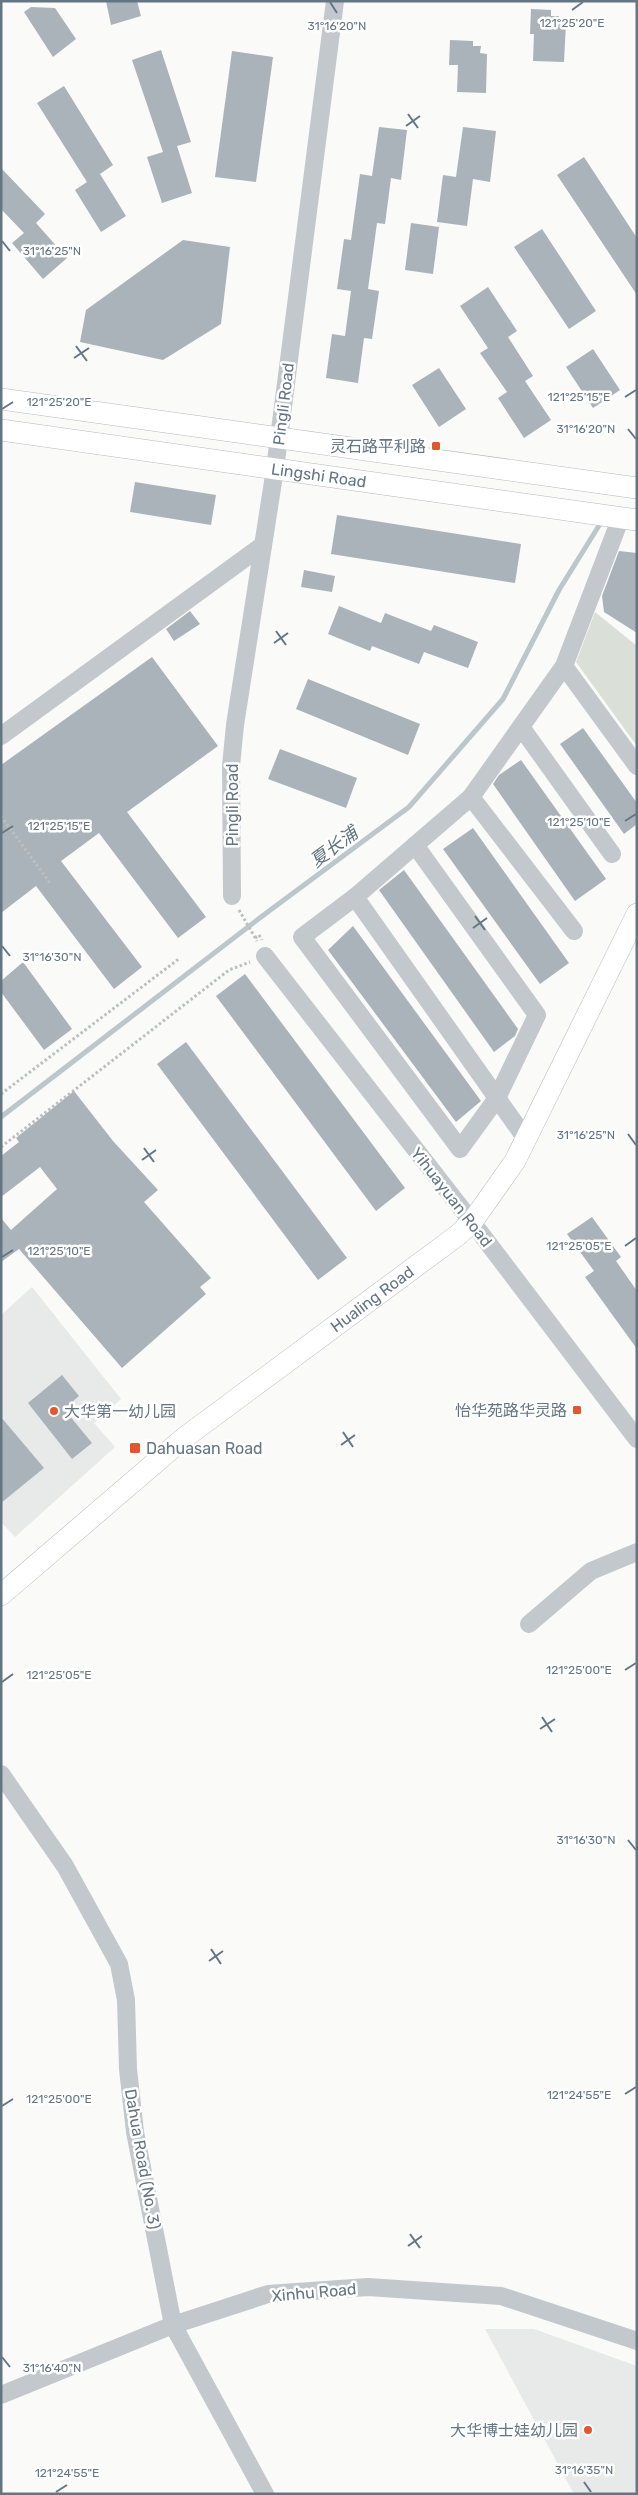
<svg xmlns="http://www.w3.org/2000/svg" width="638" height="2495" font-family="Rubik,'Noto Sans SC',sans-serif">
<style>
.built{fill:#e8e9e9}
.green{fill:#dadfd7}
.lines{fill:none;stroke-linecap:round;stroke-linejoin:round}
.stream{stroke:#bbc7cb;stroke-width:5}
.building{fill:#aab3b9}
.major-casing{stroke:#b5babe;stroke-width:22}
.path{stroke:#bbbfc2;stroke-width:3;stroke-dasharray:2.5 2.5;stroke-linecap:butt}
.minor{stroke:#c3c8cc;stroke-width:18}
.major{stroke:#fff;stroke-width:21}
.ticks{fill:none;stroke:#657683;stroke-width:2}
.poi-dot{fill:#e4572e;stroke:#fff;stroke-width:2}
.labels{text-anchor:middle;stroke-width:5;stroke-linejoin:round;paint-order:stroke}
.street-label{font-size:16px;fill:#657683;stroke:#fff}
.poi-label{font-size:16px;fill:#657683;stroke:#fff;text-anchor:end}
.water-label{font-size:18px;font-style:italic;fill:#60757c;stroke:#fff}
.ticks-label{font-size:12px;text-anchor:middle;fill:#657683;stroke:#fff;stroke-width:5;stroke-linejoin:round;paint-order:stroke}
</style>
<rect width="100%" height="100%" fill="#fafaf8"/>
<g class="built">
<polygon points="32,1287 121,1399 94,1423 115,1447 15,1537 1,1522 1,1315"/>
<polygon points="485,2329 534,2329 637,2366 637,2494 574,2494"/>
</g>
<polygon class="green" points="595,612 637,646 637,746 576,662"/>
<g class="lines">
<polyline class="stream" points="1,1117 261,917 409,807 503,699 559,590 600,524"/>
</g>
<g class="building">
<polygon points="106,1 137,1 141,16 111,25"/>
<polygon points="31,7 55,8 76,39 53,57 24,12"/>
<polygon points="531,9 551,10 551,16 559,16 559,23 566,23 564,62 533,61 534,34 530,34"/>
<polygon points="450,40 473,41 473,46 481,46 480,53 487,54 486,93 457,92 458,65 449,65"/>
<polygon points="161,50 191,142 177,146 192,193 162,203 147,157 163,152 132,60"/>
<polygon points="232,51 273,57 256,182 215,177"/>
<polygon points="64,86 113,165 100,174 126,216 101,232 75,190 87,182 37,103"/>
<polygon points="379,127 407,130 401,180 391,178 385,224 377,223 368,289 379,291 372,339 364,338 358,383 326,378 332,334 345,336 351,291 337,289 344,239 351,240 360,174 372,176"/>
<polygon points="463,127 496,131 490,182 473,179 467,226 437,222 443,175 456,177"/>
<polygon points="584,157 637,238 637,295 557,175"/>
<polygon points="1,168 45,214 36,223 67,258 43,279 12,243 24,233 1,209"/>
<polygon points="411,223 439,227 433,274 405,270"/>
<polygon points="542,229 596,311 569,329 514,247"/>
<polygon points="183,240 230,247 221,324 163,360 80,342 86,310"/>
<polygon points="488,287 517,331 508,337 533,376 525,381 551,420 524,438 498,398 507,392 480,353 488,348 460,306"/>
<polygon points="593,349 620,390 593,408 566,367"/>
<polygon points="439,368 466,409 439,427 412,385"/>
<polygon points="135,482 216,495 211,525 130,512"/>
<polygon points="337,515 521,544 515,583 331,554"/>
<polygon points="619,551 637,553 637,633 604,612 602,596"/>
<polygon points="304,570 335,576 332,592 301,587"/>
<polygon points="339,606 381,623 385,613 431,631 434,625 478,642 468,668 424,652 419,664 372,646 370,651 328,634"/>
<polygon points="190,611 200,624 174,641 166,629"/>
<polygon points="152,657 218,746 127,812 206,917 178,938 99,833 61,861 142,967 114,989 36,886 1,913 1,765"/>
<polygon points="308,679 420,724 408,755 296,709"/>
<polygon points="583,728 637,803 637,824 624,834 560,744"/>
<polygon points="280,749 357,778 346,808 268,779"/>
<polygon points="521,760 606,879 575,901 493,784 499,775"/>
<polygon points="473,828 569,963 540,984 443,849"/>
<polygon points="404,870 518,1029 515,1036 494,1052 379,890"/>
<polygon points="353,926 481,1101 456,1122 328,950"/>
<polygon points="23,962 72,1029 44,1050 1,992 1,981"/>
<polygon points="245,974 405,1188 376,1211 216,996"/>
<polygon points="186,1042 347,1258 318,1280 157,1064"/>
<polygon points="74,1091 113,1141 158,1190 144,1202 211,1278 200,1287 206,1294 122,1368 19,1249 1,1262 1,1218 11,1230 57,1189 40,1167 1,1197 1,1156 19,1142 16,1138"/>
<polygon points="592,1217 621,1257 616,1261 637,1291 637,1349 585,1277 594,1271 567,1234"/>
<polygon points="62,1375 79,1396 64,1409 92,1443 72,1459 28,1403"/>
<polygon points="1,1417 44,1468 1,1503"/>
</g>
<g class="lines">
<defs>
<g id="major">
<polyline points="1,399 637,488"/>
<path id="s1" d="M1,430L637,520"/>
<path id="s2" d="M1,1595L184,1438L458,1235L472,1222L515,1161L637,914"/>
</g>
</defs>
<use href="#major" class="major-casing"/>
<g class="path">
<polyline points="1,816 50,883"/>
<polyline points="239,910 257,941"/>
<polyline points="255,938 259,935 262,940"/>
<polyline points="1,1094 180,958"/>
<polyline points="1,1147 229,970 250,962"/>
</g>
<g class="minor">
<polyline points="564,666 637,766"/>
<polyline points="521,727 612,854"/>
<polyline points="1,736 263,545"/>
<polyline points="471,797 574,931"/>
<polyline points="232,896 231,766 235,725 275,469 335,1"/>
<polyline points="355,897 302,937 460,1149 497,1098 537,1015 415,845"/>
<polyline points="265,956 472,1222 637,1439"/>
<polyline points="526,1139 355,897 471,797 564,666 621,517"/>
<polyline points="529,1624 591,1571 637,1552"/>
<polyline points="1,1774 65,1866 119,1964 126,2000 128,2069 135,2132 173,2325 265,2494"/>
<polyline points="1,2395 173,2325 268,2294 368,2287 501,2296 637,2341"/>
</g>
<use href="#major" class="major"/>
</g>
<path class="ticks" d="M330,2L337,13M572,10L583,2M408,114L418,128M406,126L420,116M2,241L10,251M76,346L87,361M74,358L89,348M625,397L636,390M2,409L13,402M628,429L636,439M276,631L286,645M274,643L288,633M625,821L636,814M2,833L13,826M475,916L485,930M473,928L487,918M2,946L10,956M628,1134L636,1145M144,1148L154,1162M142,1160L156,1150M625,1246L636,1238M2,1257L13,1250M343,1432L353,1447M341,1445L355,1435M625,1670L636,1663M2,1682L13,1674M542,1717L552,1732M540,1729L555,1719M628,1840L636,1850M211,1949L221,1964M209,1961L223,1951M625,2094L636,2087M2,2106L13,2099M410,2234L420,2248M408,2246L422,2236M2,2357L10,2367M584,2482L591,2492M56,2492L67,2485"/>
<g class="poi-dot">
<rect x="431" y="441" width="10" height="10" rx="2.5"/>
<rect x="572" y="1405" width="10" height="10" rx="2.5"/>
<circle cx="54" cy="1411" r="5"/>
<rect x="129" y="1442" width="12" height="12" rx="2.5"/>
<circle cx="588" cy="2430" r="5"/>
</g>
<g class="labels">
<g class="street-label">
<text transform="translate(283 404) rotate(-83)" y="6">Pingli Road</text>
<text dy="6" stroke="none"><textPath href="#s1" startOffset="321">Lingshi Road</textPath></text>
<text transform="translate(232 805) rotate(-90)" y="6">Pingli Road</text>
<text transform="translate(452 1197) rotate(52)" y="6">Yihuayuan Road</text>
<text dy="6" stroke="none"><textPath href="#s2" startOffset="475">Hualing Road</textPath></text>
<text transform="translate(143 2159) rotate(80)" y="6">Dahua Road (No. 3)</text>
<text transform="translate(314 2292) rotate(-5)" y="6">Xinhu Road</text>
</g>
<g class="poi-label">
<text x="426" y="452">灵石路平利路</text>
<text x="567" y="1416">怡华苑路华灵路</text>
<text x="64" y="1417" text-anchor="start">大华第一幼儿园</text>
<text x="146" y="1454" text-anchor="start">Dahuasan Road</text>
<text x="578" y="2436">大华博士娃幼儿园</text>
</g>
<g class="water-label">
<text transform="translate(334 847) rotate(-37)" y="6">夏长浦</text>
</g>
</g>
<g class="ticks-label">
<text x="572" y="27">121°25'20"E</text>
<text x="337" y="30">31°16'20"N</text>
<text x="52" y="255">31°16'25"N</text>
<text x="579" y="401">121°25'15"E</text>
<text x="59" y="406">121°25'20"E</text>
<text x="586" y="433">31°16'20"N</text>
<text x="579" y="826">121°25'10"E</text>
<text x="59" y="830">121°25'15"E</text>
<text x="52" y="961">31°16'30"N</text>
<text x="586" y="1139">31°16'25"N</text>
<text x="579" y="1250">121°25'05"E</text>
<text x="59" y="1255">121°25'10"E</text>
<text x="579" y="1674">121°25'00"E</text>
<text x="59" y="1679">121°25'05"E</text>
<text x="586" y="1844">31°16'30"N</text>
<text x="579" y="2099">121°24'55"E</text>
<text x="59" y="2103">121°25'00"E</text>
<text x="52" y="2372">31°16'40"N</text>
<text x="584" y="2474">31°16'35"N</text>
<text x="67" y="2477">121°24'55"E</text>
</g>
<rect width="638" height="2495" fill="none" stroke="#657683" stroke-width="5"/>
</svg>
